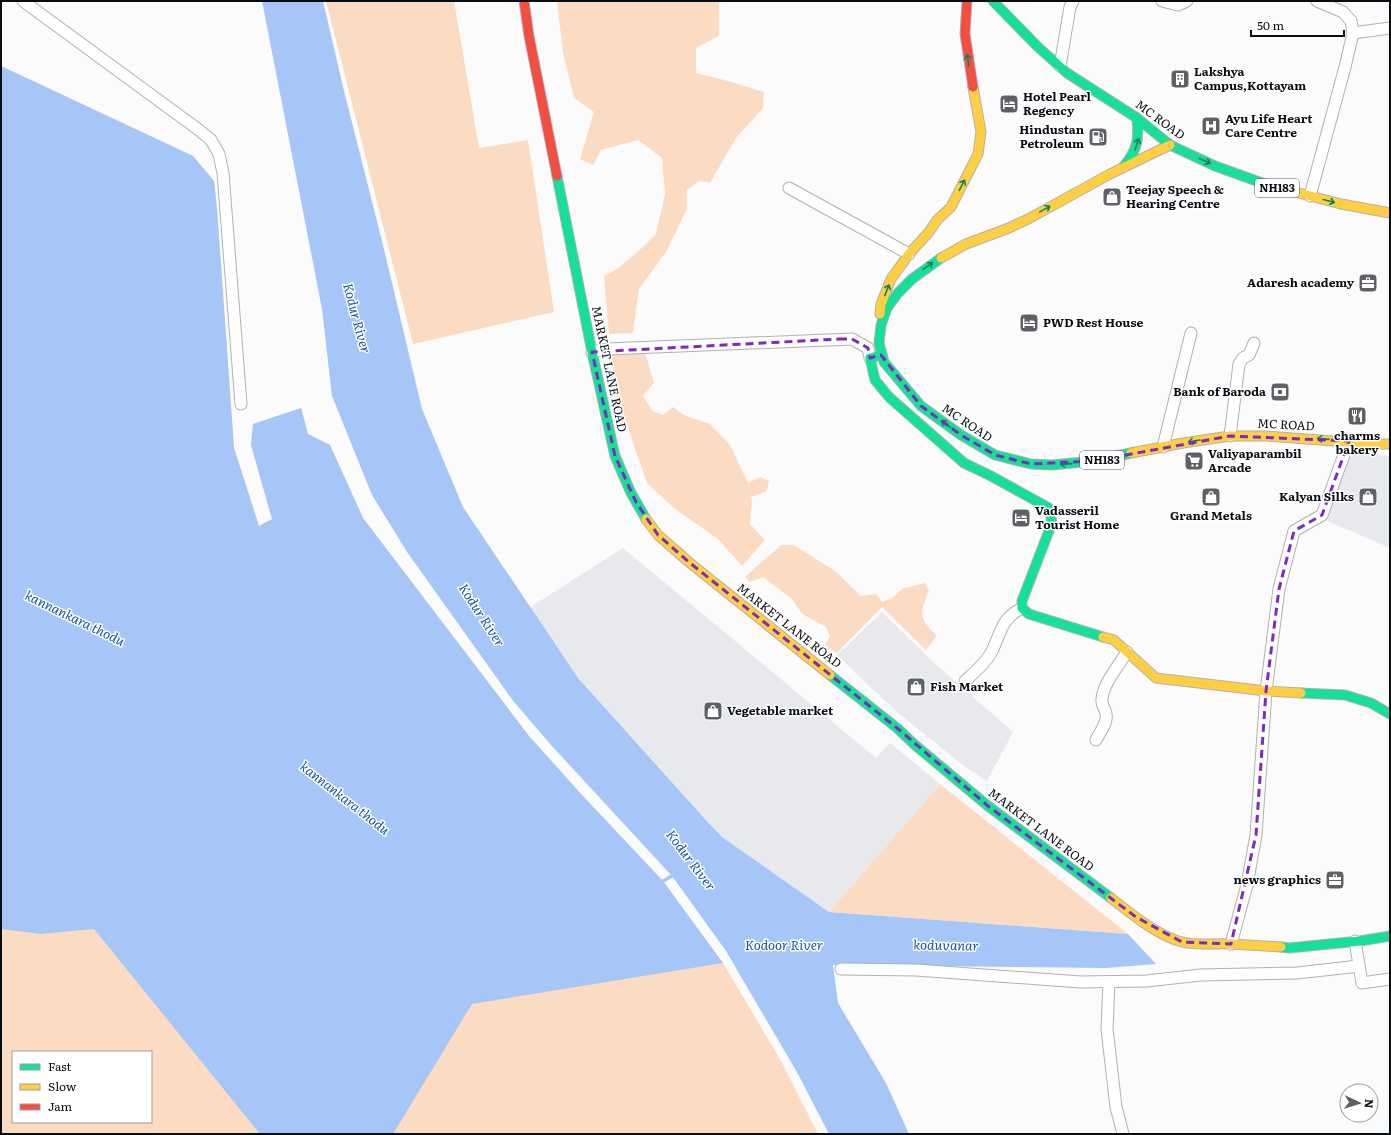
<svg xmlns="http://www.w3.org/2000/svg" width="1391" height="1135" font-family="Literata,serif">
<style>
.built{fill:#e7e9ec}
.green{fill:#fcdbc3;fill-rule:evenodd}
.water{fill:#a6c6f8}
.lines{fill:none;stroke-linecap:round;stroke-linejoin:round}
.stream{stroke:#a6c6f8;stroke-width:3.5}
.street-casing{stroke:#afb1b5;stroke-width:13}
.fast-casing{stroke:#afb1b5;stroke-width:11}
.slow-casing{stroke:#afb1b5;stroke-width:11}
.jam-casing{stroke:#afb1b5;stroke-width:11}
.street{stroke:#fefefe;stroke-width:11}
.fast{stroke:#16e098;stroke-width:9}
.slow{stroke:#ffcf43;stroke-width:9}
.jam{stroke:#f24e42;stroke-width:9}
.oneway{stroke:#10815d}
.marked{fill:none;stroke:#7b2cbf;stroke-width:3;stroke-dasharray:8 5;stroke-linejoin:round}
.labels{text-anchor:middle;stroke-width:3;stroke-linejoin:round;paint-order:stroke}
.shield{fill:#fff;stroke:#52565a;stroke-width:1}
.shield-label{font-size:11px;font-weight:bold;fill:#080d14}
.poi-label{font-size:12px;font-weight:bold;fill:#080d14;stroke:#fff;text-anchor:start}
.street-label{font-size:12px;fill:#080d14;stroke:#fff}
.water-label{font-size:13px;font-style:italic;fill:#1d51a4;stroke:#fff}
</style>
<rect width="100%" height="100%" fill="#fbfbfb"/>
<g class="built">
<polygon points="1355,451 1390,456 1390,548 1323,519 1340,472"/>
<polygon points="623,548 876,758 890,743 940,784 829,912 722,837 578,678 529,608"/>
<polygon points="882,612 933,662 1013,732 987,781 964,766 897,712 837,655"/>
</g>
<g class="green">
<polygon points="326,1 454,1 479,148 528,140 554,312 413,344"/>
<polygon points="557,1 719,1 719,36 696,48 696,73 728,81 764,92 763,108 736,138 710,183 699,181 687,190 687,209 666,252 639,289 633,333 609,334 604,276 617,269 643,247 656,234 665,194 662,158 638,140 601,150 593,165 580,159 594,112 574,98 563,53"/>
<path d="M1,66L193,156L214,181L217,209L234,448L259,526L272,519L251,445L253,424L301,408L308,434L330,445L363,518L529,736L582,795L663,881L723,963L780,1059L818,1134H1ZM13,1052H151V1122H13Z"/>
<polygon points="645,352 654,383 643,396 653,411 663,415 673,407 684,415 710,424 730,445 748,483 760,477 769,481 767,491 751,497 752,502 750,524 765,540 742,566 718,539 675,509 647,483 636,452 621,404 610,354"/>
<path d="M781,545H794L835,571L861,596L876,594L882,602L892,598L902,589L925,583L929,591C919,616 919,617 937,636L926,650L882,607L837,653L825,645L830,636L826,627L802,614L792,599L763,577L750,582L745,577Z"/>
<polygon points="940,784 1128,934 829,912"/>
</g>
<g class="water">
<polygon points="262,1 323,1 344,91 383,245 422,409 463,507 578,678 706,820 722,837 829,912 1128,934 1156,964 1106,968 833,965 838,1003 886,1083 909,1134 829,1134 798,1074 726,951 672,876 551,745 514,702 407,552 372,495 332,396 322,309"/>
<polygon points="1,66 193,156 214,181 217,209 234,448 259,526 272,519 251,445 253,424 301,408 308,434 330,445 363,518 529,736 582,795 663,881 723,963 472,1004 393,1134 260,1134 94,929 41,934 1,929"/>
</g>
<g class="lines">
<polyline class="stream" points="660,883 675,874"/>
<defs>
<g id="street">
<polyline points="23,1 199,130 211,140 219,154 223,173 241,404"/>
<polyline points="1162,1 1178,5 1187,1"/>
<polyline points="1353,33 1390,28"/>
<polyline points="1060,66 1070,7 1073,1"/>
<polyline points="789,188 909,254"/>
<polyline points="1310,196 1345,67 1353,33 1351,21 1343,12 1317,1"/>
<polyline points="592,352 607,349 852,339 868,348 870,358"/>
<polyline points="1230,436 1239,364 1243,358 1249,355 1254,343"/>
<polyline points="1163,447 1191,333"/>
<path d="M965,681C974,673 985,664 991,653C1001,634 1000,619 1022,608"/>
<path d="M1096,740C1100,732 1108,722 1106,714C1105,708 1101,705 1102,699C1103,684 1119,665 1127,652"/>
<polyline points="1355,941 1362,983 1390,979"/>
<polyline points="1231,944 1247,885 1256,835 1266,691 1279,589 1294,531 1322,515 1349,441"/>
<polyline points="841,969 916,970 1081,982 1146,981 1201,975 1297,973 1359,966"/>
<polyline points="1109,982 1107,1029 1116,1107 1123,1134"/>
</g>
<g id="fast">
<polyline points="993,1 1038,47 1067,73 1137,118 1170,145 1215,166 1265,184"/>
<path d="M1124,166C1138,149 1139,139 1137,118"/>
<polyline points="557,176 592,352 615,456 631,493 646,519"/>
<polyline points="941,258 912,279 898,293 887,308 881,325 879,343 884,362 921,406 961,435 995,455 1031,464 1052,465 1093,461 1131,453"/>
<polyline points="881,355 870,358 875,380 889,397 964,463 991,476 1049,508 1052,523 1022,601 1022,608 1029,614 1103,637"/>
<polyline points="830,675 897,728 915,745 988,806 1111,898"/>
<polyline points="1301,693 1345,695 1371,703 1390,714"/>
<polyline points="1281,947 1289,948 1360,941 1390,936"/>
</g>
<g id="slow">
<polyline points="1265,184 1341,204 1390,213"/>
<polyline points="941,258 966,244 1009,228 1030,218 1110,174 1170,145"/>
<polyline points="880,314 881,304 891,279 909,254 929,232 937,220 951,207 978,154 981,132 973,87"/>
<polyline points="1131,453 1183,443 1230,436 1266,436 1373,444 1390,444"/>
<polyline points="646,519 658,535 690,563 830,675"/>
<polyline points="1103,637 1114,640 1156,678 1266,691 1301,693"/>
<path d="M1111,898C1130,913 1158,936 1182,942C1198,946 1215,943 1231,944C1248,945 1264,946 1281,947"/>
</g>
<g id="jam">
<polyline points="524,1 529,36 557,176"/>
<polyline points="967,1 965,34 973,87"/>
</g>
</defs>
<use href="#street" class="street-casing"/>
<use href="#fast" class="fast-casing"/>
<use href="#slow" class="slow-casing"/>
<use href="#jam" class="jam-casing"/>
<use href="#street" class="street"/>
<use href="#fast" class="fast"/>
<use href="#slow" class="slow"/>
<use href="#jam" class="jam"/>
</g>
<defs><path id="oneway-shaft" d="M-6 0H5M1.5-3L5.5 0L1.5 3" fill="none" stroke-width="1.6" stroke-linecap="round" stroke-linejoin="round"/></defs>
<g class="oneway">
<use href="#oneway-shaft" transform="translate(968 60) rotate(-99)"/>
<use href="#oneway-shaft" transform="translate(1137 144) rotate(-72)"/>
<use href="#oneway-shaft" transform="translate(1205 161) rotate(24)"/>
<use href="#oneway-shaft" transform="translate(962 185) rotate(-63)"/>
<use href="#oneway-shaft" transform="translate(1329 201) rotate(15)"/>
<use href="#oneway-shaft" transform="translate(1045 209) rotate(-29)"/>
<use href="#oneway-shaft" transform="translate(928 266) rotate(-35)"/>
<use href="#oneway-shaft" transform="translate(887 290) rotate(-68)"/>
<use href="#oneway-shaft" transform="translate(946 424) rotate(-144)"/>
<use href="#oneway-shaft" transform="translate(1323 439) rotate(-176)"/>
<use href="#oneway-shaft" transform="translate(1194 441) rotate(170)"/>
<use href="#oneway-shaft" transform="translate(1066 464) rotate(176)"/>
</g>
<path class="marked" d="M839,339H852L868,348L870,358L881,355L921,406L961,435L995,455L1031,464L1093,461L1230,436L1349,441L1322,515L1294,531L1279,589L1266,691L1256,835L1231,944L1182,942L1136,917L988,806L897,728L690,563L658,535L636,502L615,456L592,352Z"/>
<defs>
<symbol id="building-square" viewBox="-11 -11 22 22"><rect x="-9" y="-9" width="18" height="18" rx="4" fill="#5d6065" stroke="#fff"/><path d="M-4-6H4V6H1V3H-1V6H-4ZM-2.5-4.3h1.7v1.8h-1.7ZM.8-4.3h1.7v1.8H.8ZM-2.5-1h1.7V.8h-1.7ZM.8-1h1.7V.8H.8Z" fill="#fff"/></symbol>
<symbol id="hotel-square" viewBox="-11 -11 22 22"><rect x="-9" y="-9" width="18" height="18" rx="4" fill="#5d6065" stroke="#fff"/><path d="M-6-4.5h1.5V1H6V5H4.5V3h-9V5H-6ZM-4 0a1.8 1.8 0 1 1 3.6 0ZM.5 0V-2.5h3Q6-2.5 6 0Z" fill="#fff"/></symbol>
<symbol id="hospital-square" viewBox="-11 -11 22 22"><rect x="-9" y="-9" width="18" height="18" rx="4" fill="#5d6065" stroke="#fff"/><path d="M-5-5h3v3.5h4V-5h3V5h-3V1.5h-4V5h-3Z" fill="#fff"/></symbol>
<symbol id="fuel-square" viewBox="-11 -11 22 22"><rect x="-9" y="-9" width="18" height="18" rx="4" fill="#5d6065" stroke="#fff"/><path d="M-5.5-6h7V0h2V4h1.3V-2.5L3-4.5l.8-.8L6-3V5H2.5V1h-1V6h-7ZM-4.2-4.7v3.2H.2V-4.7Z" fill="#fff"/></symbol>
<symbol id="shop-square" viewBox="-11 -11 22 22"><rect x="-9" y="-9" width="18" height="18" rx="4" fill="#5d6065" stroke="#fff"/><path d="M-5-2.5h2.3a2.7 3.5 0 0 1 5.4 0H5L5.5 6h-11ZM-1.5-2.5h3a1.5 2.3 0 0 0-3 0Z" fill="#fff"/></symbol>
<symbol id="office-square" viewBox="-11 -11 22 22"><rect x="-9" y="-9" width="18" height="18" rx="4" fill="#5d6065" stroke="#fff"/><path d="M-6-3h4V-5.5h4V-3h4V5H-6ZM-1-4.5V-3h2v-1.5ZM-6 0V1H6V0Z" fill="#fff"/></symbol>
<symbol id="bank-square" viewBox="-11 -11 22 22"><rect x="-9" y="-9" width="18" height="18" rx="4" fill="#5d6065" stroke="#fff"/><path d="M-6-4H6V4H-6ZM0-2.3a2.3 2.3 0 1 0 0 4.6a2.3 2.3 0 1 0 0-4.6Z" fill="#fff"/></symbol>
<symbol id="restaurant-square" viewBox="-11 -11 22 22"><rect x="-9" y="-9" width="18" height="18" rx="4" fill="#5d6065" stroke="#fff"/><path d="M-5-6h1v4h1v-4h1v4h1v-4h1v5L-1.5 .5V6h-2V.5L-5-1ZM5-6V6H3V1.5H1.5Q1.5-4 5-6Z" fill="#fff"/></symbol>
<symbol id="supermarket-square" viewBox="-11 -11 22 22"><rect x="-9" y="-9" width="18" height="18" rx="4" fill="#5d6065" stroke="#fff"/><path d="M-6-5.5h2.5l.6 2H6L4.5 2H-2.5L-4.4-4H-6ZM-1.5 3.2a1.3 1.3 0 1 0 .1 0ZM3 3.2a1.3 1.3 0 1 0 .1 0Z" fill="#fff"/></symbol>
</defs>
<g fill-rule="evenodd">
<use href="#building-square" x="1169" y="68" width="22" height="22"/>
<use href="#hotel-square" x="998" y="93" width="22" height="22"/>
<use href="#hospital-square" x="1200" y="115" width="22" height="22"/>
<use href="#fuel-square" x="1087" y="126" width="22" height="22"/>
<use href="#shop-square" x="1101" y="186" width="22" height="22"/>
<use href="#office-square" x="1357" y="272" width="22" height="22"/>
<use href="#hotel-square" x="1018" y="312" width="22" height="22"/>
<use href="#bank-square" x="1269" y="381" width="22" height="22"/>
<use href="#restaurant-square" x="1346" y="405" width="22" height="22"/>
<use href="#supermarket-square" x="1183" y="450" width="22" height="22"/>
<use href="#shop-square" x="1200" y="486" width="22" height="22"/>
<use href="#shop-square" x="1357" y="486" width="22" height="22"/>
<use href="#hotel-square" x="1010" y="507" width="22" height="22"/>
<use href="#shop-square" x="905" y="676" width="22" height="22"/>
<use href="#shop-square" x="702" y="700" width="22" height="22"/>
<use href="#office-square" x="1324" y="869" width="22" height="22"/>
</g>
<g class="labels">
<g class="shield">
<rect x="1255" y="179" width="44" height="18" rx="3"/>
<rect x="1080" y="451" width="44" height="18" rx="3"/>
</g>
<g class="shield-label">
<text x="1277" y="192">NH183</text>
<text x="1102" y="464">NH183</text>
</g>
<g class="poi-label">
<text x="1194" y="76">Lakshya<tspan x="1194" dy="14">Campus,Kottayam</tspan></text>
<text x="1023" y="101">Hotel Pearl<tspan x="1023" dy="14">Regency</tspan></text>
<text x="1225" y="123">Ayu Life Heart<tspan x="1225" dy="14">Care Centre</tspan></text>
<text x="1084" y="134" text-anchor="end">Hindustan<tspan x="1084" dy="14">Petroleum</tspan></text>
<text x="1126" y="194">Teejay Speech &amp;<tspan x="1126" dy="14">Hearing Centre</tspan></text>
<text x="1354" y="287" text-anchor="end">Adaresh academy</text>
<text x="1043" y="327">PWD Rest House</text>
<text x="1266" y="396" text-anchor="end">Bank of Baroda</text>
<text x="1357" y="440" text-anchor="middle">charms<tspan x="1357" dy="14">bakery</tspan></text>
<text x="1208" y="458">Valiyaparambil<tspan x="1208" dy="14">Arcade</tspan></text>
<text x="1354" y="501" text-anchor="end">Kalyan Silks</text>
<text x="1035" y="515">Vadasseril<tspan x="1035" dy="14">Tourist Home</tspan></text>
<text x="1211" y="520" text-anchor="middle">Grand Metals</text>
<text x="930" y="691">Fish Market</text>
<text x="727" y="715">Vegetable market</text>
<text x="1321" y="884" text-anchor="end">news graphics</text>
</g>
<g class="street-label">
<text transform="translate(1160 120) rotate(36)" y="4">MC ROAD</text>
<text transform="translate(609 369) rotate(78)" y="4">MARKET LANE ROAD</text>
<text transform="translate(967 423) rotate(34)" y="4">MC ROAD</text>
<text transform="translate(1286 425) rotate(3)" y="4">MC ROAD</text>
<text transform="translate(789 626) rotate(38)" y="4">MARKET LANE ROAD</text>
<text transform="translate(1041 830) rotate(37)" y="4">MARKET LANE ROAD</text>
</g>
<g class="water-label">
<text transform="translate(357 318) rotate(75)" y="5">Kodur River</text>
<text transform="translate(482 615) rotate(57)" y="5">Kodur River</text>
<text transform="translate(75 618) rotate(26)" y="5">kannankara thodu</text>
<text transform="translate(345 798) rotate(38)" y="5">kannankara thodu</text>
<text transform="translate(691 860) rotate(53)" y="5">Kodur River</text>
<text x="784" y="950">Kodoor River</text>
<text transform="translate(946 945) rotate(1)" y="5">koduvanar</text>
</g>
</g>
<rect width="1391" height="1135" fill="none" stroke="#080d14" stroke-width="4"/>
<rect x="12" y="1051" width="140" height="72" fill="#ffffff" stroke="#9c9ea1"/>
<rect x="20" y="1064" width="20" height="6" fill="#16e098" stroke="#9c9ea1"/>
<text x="48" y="1071" font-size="12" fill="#080d14">Fast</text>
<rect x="20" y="1084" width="20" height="6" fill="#ffcf43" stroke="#9c9ea1"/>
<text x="48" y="1091" font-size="12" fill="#080d14">Slow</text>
<rect x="20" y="1104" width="20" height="6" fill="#f24e42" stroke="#9c9ea1"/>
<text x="48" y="1111" font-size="12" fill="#080d14">Jam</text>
<g transform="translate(1359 1103) rotate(94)"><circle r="19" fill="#ffffff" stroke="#9c9ea1"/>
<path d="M0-3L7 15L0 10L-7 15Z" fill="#5d6065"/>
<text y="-6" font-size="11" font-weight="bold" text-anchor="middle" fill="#080d14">N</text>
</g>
<path d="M1251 30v6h93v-6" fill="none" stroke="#080d14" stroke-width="2"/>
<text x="1257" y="30" font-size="12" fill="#080d14" stroke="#ffffff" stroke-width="3" paint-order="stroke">50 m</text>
</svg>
